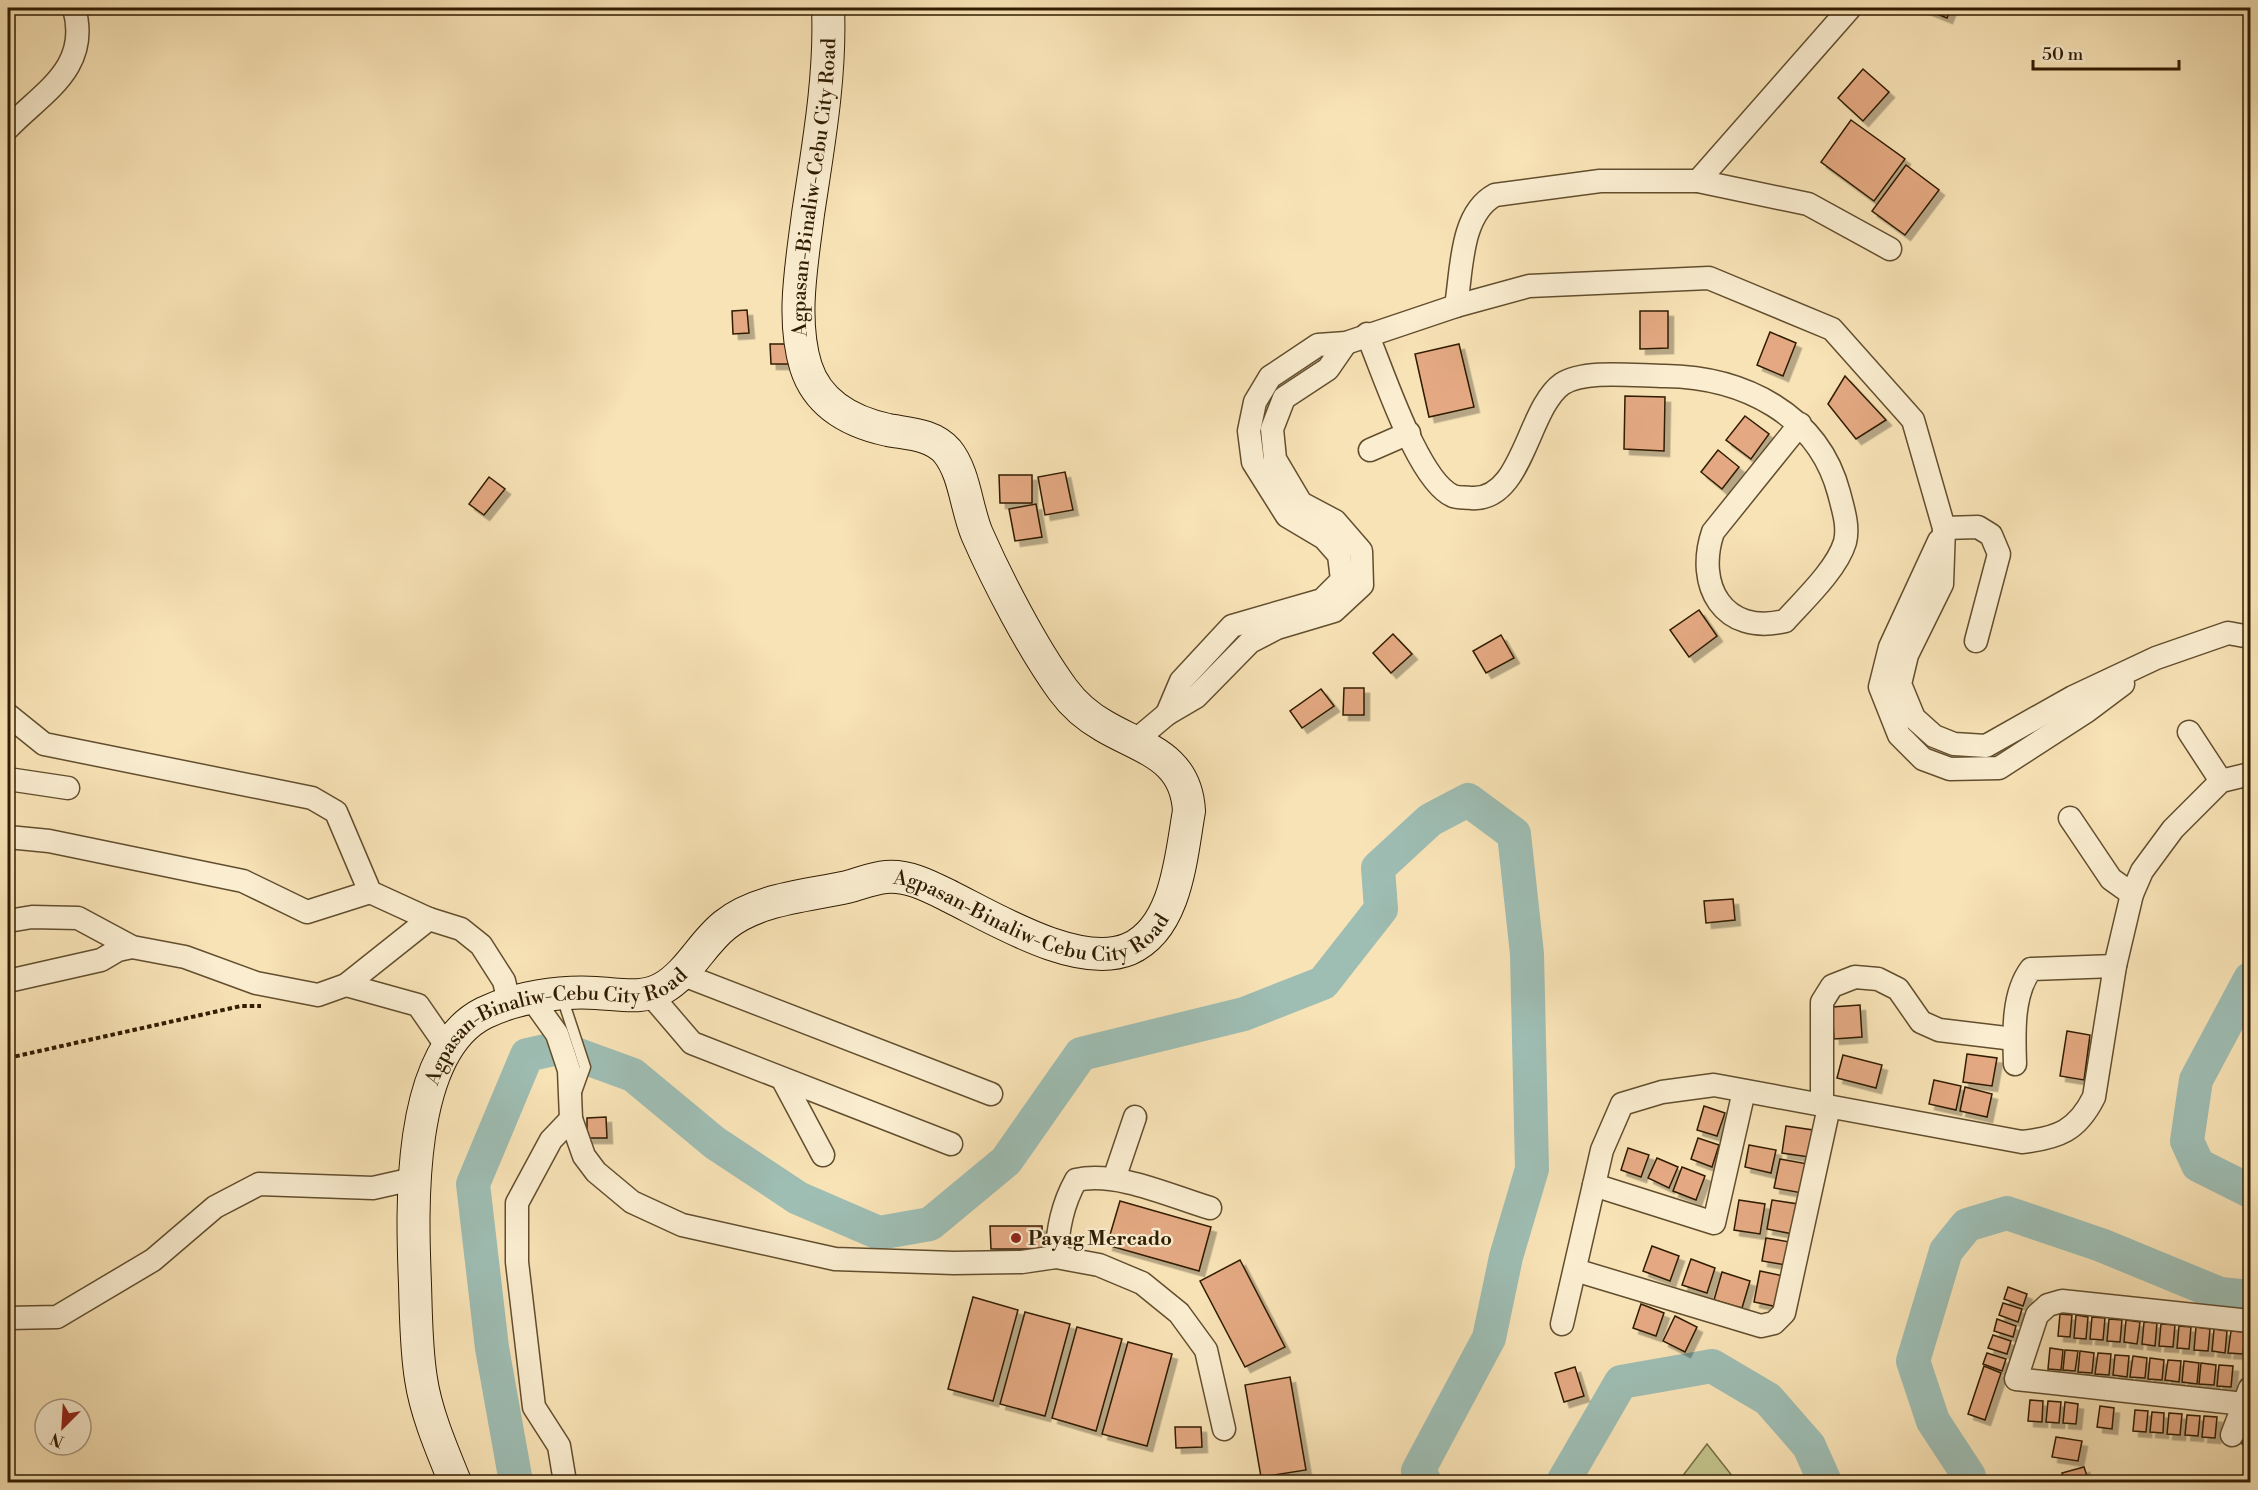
<svg xmlns="http://www.w3.org/2000/svg" width="2258" height="1490" font-family="'Libre Bodoni',serif">
<style>
.green{fill:#c2c28b;stroke:#796f46;stroke-width:1.5}
.lines{fill:none;stroke-linecap:round;stroke-linejoin:round}
.river{stroke:#9ebdb3;stroke-width:34}
.building{fill:#e4a982;stroke:#301c00;stroke-width:1.5;filter:url(#shadow)}
.service-casing{stroke:#624e2e;stroke-width:13}
.minor-casing{stroke:#624e2e;stroke-width:25}
.secondary-casing{stroke:#301c00;stroke-width:34}
.path{stroke:#301c00;stroke-width:4;stroke-dasharray:4.5 3;stroke-linecap:butt}
.service{stroke:#faedd0;stroke-width:10}
.minor{stroke:#faedd0;stroke-width:22}
.secondary{stroke:#faedd0;stroke-width:32}
.poi-dot{fill:#8f2418;stroke:#faedd0;stroke-width:2}
.labels{text-anchor:middle;stroke-width:4.5;stroke-linejoin:round;paint-order:stroke}
.street-label{font-size:20px;fill:#301c00;stroke:#faedd0}
.poi-label{font-size:20px;font-weight:bold;fill:#301c00;stroke:#faedd0;text-anchor:start}
</style>
<defs>
<filter id="shadow"><feDropShadow dx="5.5" dy="5.5" stdDeviation="0" flood-color="#0004"/></filter>
</defs>
<rect width="100%" height="100%" fill="#f8e3b6"/>
<filter id="stains"><feTurbulence type="fractalNoise" baseFrequency=".00333" numOctaves="4"/><feColorMatrix values="0 0 0 0 .2 0 0 0 0 .09 0 0 0 0 .02 0 0 0 .5 -.17"/></filter>
<radialGradient id="worn" r=".72"><stop offset=".6" stop-color="#630" stop-opacity="0"/><stop offset="1" stop-color="#630" stop-opacity=".3"/></radialGradient>
<polygon class="green" points="1707,1444 1737,1482 1678,1482"/>
<g class="lines">
<g class="river">
<polyline points="2250,979 2196,1080 2187,1141 2198,1165 2250,1191"/>
<polyline points="516,1482 492,1348 473,1184 527,1055 559,1048 633,1075 715,1143 798,1198 879,1233 930,1224 1006,1161 1081,1054 1244,1014 1323,983 1381,909 1378,868 1430,820 1468,800 1514,834 1527,954 1532,1169 1506,1257 1489,1338 1418,1471 1425,1482"/>
<polyline points="1563,1482 1621,1382 1712,1366 1768,1399 1809,1446 1825,1482"/>
<polyline points="1966,1482 1969,1476 1933,1421 1913,1361 1946,1251 1967,1225 2007,1213 2101,1245 2220,1294 2250,1297"/>
</g>
</g>
<g class="building">
<polygon points="1922,8 1951,8 1947,18"/>
<polygon points="1863,69 1889,92 1863,121 1838,98"/>
<polygon points="1851,120 1905,159 1874,201 1821,162"/>
<polygon points="1906,165 1939,190 1905,235 1872,211"/>
<polygon points="747,310 749,333 733,334 732,311"/>
<polygon points="1640,311 1668,311 1668,348 1640,349"/>
<polygon points="1770,332 1796,343 1783,376 1757,365"/>
<polygon points="770,344 790,344 790,364 771,364"/>
<polygon points="1459,344 1474,407 1429,417 1415,354"/>
<polygon points="1845,376 1886,420 1856,439 1828,404"/>
<polygon points="1625,396 1665,397 1664,451 1624,449"/>
<polygon points="1745,416 1769,434 1751,459 1726,440"/>
<polygon points="1718,450 1739,467 1722,489 1701,472"/>
<polygon points="1065,472 1073,510 1045,515 1038,477"/>
<polygon points="999,475 1032,475 1032,503 1000,503"/>
<polygon points="489,477 505,489 484,515 469,504"/>
<polygon points="1036,504 1042,537 1015,541 1009,509"/>
<polygon points="1699,610 1717,636 1689,657 1670,630"/>
<polygon points="1393,634 1412,654 1391,673 1373,653"/>
<polygon points="1501,635 1514,658 1486,673 1473,651"/>
<polygon points="1344,688 1364,688 1364,715 1343,715"/>
<polygon points="1321,689 1334,706 1302,728 1290,711"/>
<polygon points="1733,899 1735,920 1706,923 1704,901"/>
<polygon points="1860,1005 1862,1037 1834,1039 1832,1007"/>
<polygon points="2067,1031 2090,1035 2084,1080 2060,1076"/>
<polygon points="1967,1054 1997,1058 1992,1086 1963,1082"/>
<polygon points="1843,1055 1882,1065 1876,1088 1837,1078"/>
<polygon points="1934,1080 1961,1086 1956,1110 1929,1104"/>
<polygon points="1965,1087 1992,1094 1987,1117 1960,1111"/>
<polygon points="1704,1106 1725,1113 1717,1136 1697,1130"/>
<polygon points="606,1117 607,1138 587,1138 587,1118"/>
<polygon points="1786,1126 1813,1130 1809,1157 1782,1153"/>
<polygon points="1698,1138 1719,1145 1712,1167 1691,1159"/>
<polygon points="1749,1145 1776,1150 1771,1173 1745,1167"/>
<polygon points="1628,1148 1649,1155 1641,1177 1621,1170"/>
<polygon points="1657,1158 1678,1167 1669,1188 1648,1178"/>
<polygon points="1780,1159 1808,1164 1802,1193 1774,1188"/>
<polygon points="1682,1167 1705,1176 1696,1200 1673,1191"/>
<polygon points="1739,1200 1765,1204 1760,1234 1734,1230"/>
<polygon points="1772,1200 1798,1204 1793,1234 1767,1229"/>
<polygon points="1120,1201 1211,1227 1199,1271 1107,1245"/>
<polygon points="990,1226 1042,1226 1042,1249 991,1249"/>
<polygon points="1766,1238 1790,1242 1786,1265 1762,1261"/>
<polygon points="1652,1246 1679,1256 1670,1281 1643,1271"/>
<polygon points="1691,1259 1715,1268 1707,1293 1682,1285"/>
<polygon points="1240,1260 1285,1347 1245,1367 1200,1281"/>
<polygon points="1760,1271 1784,1276 1778,1307 1754,1302"/>
<polygon points="1722,1272 1750,1281 1742,1308 1714,1300"/>
<polygon points="2008,1287 2027,1294 2023,1306 2004,1299"/>
<polygon points="973,1297 1018,1310 993,1401 948,1389"/>
<polygon points="2003,1303 2022,1309 2018,1322 1999,1315"/>
<polygon points="1641,1304 1664,1313 1656,1336 1633,1328"/>
<polygon points="1025,1312 1070,1324 1045,1416 1000,1404"/>
<polygon points="2060,1314 2072,1315 2070,1337 2058,1336"/>
<polygon points="2076,1315 2088,1317 2086,1339 2074,1338"/>
<polygon points="1675,1316 1697,1327 1685,1352 1663,1341"/>
<polygon points="2092,1317 2105,1318 2103,1340 2090,1339"/>
<polygon points="1997,1319 2016,1326 2013,1337 1994,1331"/>
<polygon points="2109,1319 2122,1320 2120,1342 2107,1341"/>
<polygon points="2126,1320 2140,1322 2137,1344 2124,1342"/>
<polygon points="2144,1322 2157,1323 2155,1346 2142,1344"/>
<polygon points="2161,1324 2175,1325 2173,1347 2159,1346"/>
<polygon points="2179,1326 2191,1327 2189,1349 2177,1348"/>
<polygon points="1077,1327 1122,1339 1096,1431 1052,1418"/>
<polygon points="2196,1327 2210,1329 2208,1351 2194,1350"/>
<polygon points="2214,1329 2227,1331 2225,1353 2212,1351"/>
<polygon points="2231,1331 2245,1332 2243,1354 2228,1353"/>
<polygon points="1993,1335 2011,1341 2007,1354 1988,1348"/>
<polygon points="1128,1342 1172,1354 1147,1446 1102,1434"/>
<polygon points="2050,1348 2063,1350 2061,1370 2048,1369"/>
<polygon points="2065,1350 2078,1351 2075,1371 2063,1370"/>
<polygon points="2080,1351 2094,1353 2092,1373 2078,1372"/>
<polygon points="1987,1353 2006,1359 2002,1371 1983,1364"/>
<polygon points="2098,1353 2111,1354 2109,1375 2095,1374"/>
<polygon points="2115,1355 2129,1356 2127,1377 2113,1375"/>
<polygon points="2133,1356 2147,1358 2145,1378 2130,1377"/>
<polygon points="2150,1358 2164,1360 2162,1380 2148,1379"/>
<polygon points="2168,1360 2181,1361 2179,1382 2165,1380"/>
<polygon points="2184,1361 2199,1363 2197,1384 2182,1382"/>
<polygon points="2201,1363 2216,1365 2214,1385 2199,1384"/>
<polygon points="2219,1365 2233,1366 2231,1387 2217,1386"/>
<polygon points="1984,1366 2001,1373 1985,1420 1968,1414"/>
<polygon points="1575,1367 1584,1396 1564,1402 1555,1373"/>
<polygon points="1290,1377 1306,1470 1261,1477 1245,1385"/>
<polygon points="2030,1400 2043,1401 2042,1422 2028,1421"/>
<polygon points="2048,1401 2061,1402 2059,1423 2046,1422"/>
<polygon points="2065,1402 2078,1404 2076,1424 2063,1423"/>
<polygon points="2100,1406 2114,1408 2112,1429 2097,1427"/>
<polygon points="2135,1410 2148,1411 2146,1432 2133,1431"/>
<polygon points="2152,1412 2164,1413 2163,1433 2150,1432"/>
<polygon points="2169,1413 2182,1414 2180,1435 2167,1434"/>
<polygon points="2187,1415 2200,1416 2198,1436 2185,1435"/>
<polygon points="2204,1416 2217,1417 2215,1438 2202,1437"/>
<polygon points="2250,1425 2250,1448 2242,1444"/>
<polygon points="1175,1427 1201,1427 1202,1447 1176,1448"/>
<polygon points="2056,1437 2082,1441 2078,1461 2052,1457"/>
<polygon points="2084,1467 2089,1482 2065,1482 2062,1473"/>
</g>
<g class="lines">
<defs>
<polyline id="service" points="562,997 585,1067 575,1095"/>
<g id="minor">
<path d="M8,128C43,92 91,68 74,8"/>
<polyline points="1698,181 1850,8"/>
<path d="M1456,306C1462,270 1460,214 1495,195L1600,181H1698L1808,204L1890,249"/>
<path d="M1367,334C1383,371 1418,481 1453,496C1458,498 1465,497 1471,498C1523,502 1527,409 1562,384C1585,369 1637,376 1665,376C1743,377 1818,414 1839,493C1843,509 1849,526 1845,542C1837,569 1804,600 1785,621C1723,636 1695,585 1713,532L1800,424"/>
<polyline points="1370,450 1409,433"/>
<polyline points="1944,528 1978,527 1991,535 1999,554 1976,641"/>
<polyline points="1939,541 1890,647 1880,687 1899,735 1923,759 1950,769 1999,768 2087,711 2123,684"/>
<polyline points="1167,714 1181,681 1232,626 1322,600 1342,580 1339,555 1324,538 1287,516 1253,462 1249,431 1255,402 1270,377 1318,345 1346,343 1456,306 1529,286 1709,278 1832,329 1913,420 1944,528 1942,584 1907,655 1900,684 1914,718 1934,736 1954,744 1986,746 2073,697 2156,658 2228,633 2250,637"/>
<polyline points="8,715 44,744 312,798 336,812 370,892 429,919 461,929 481,945 504,981 509,1002"/>
<polyline points="2189,732 2221,781"/>
<polyline points="1136,740 1167,714 1196,697 1250,642 1277,628 1334,611 1362,585 1361,551 1335,521 1301,503 1275,459 1272,429 1284,398 1328,369 1346,343"/>
<polyline points="8,779 68,788"/>
<polyline points="2070,818 2111,879 2132,894"/>
<polyline points="8,837 49,841 243,881 307,912 370,892"/>
<polyline points="8,921 32,917 78,918 132,947 185,957 256,983 318,995 346,985 429,919"/>
<polyline points="681,974 991,1094"/>
<polyline points="8,981 101,960 118,950 132,947"/>
<polyline points="346,985 418,1005 447,1047"/>
<polyline points="650,994 692,1043 951,1144"/>
<polyline points="532,999 557,1034 569,1070 571,1119 584,1156 596,1172 632,1202 682,1225 835,1259 954,1263 1022,1262 1056,1257 1099,1265 1142,1283 1179,1313 1206,1350 1224,1429"/>
<path d="M2015,1064C2014,1034 2012,994 2031,969L2115,966"/>
<polyline points="783,1080 823,1155"/>
<polyline points="1822,1105 1822,1002 1832,986 1855,977 1878,979 1898,989 1921,1022 1939,1030 2014,1039"/>
<polyline points="1114,1179 1135,1117"/>
<polyline points="1594,1185 1714,1223 1744,1091"/>
<path d="M1056,1257C1058,1229 1062,1205 1076,1180C1117,1171 1170,1196 1210,1208"/>
<polyline points="1575,1270 1761,1326 1774,1323 1784,1313 1829,1107"/>
<polyline points="8,1318 57,1317 153,1260 215,1207 259,1184 373,1188 413,1179"/>
<path d="M1562,1324L1602,1150L1622,1104L1662,1092L1714,1085L2022,1142C2058,1138 2077,1131 2094,1097L2115,966L2132,894L2142,871L2173,829L2221,781L2250,774"/>
<polyline points="2244,1404 2016,1379 2037,1315 2048,1305 2062,1301 2250,1321"/>
<polyline points="2232,1435 2250,1388"/>
<polyline points="565,1482 559,1446 534,1407 517,1262 517,1203 551,1140 571,1119"/>
</g>
<g id="secondary">
<path id="s1" d="M455,1482C442,1450 426,1413 421,1379C416,1348 416,1316 415,1284C412,1210 406,1052 484,1013C517,997 559,991 596,993C619,994 642,1000 663,988C689,973 702,943 725,925C757,899 807,896 847,887C859,884 873,878 886,877C909,875 931,887 951,897C995,919 1079,970 1129,949C1177,928 1181,856 1189,811C1186,756 1143,749 1104,726C1088,717 1074,705 1063,690C1033,649 998,582 977,534C966,508 965,473 947,451C932,434 909,434 888,430C851,422 818,404 806,367C791,319 802,263 808,214C818,147 831,76 828,8"/>
</g>
</defs>
<use href="#service" class="service-casing"/>
<use href="#minor" class="minor-casing"/>
<use href="#secondary" class="secondary-casing"/>
<polyline class="path" points="8,1058 241,1006 261,1006"/>
<use href="#service" class="service"/>
<use href="#minor" class="minor"/>
<use href="#secondary" class="secondary"/>
</g>
<circle class="poi-dot" cx="1016" cy="1238" r="6"/>
<g class="labels">
<g class="street-label">
<text dy="7" stroke="none"><textPath href="#s1" startOffset="2158">Agpasan-Binaliw-Cebu City Road</textPath></text>
<text dy="7" stroke="none"><textPath href="#s1" startOffset="1096">Agpasan-Binaliw-Cebu City Road</textPath></text>
<text dy="7" stroke="none"><textPath href="#s1" startOffset="556">Agpasan-Binaliw-Cebu City Road</textPath></text>
</g>
<g class="poi-label">
<text x="1028" y="1245">Payag Mercado</text>
</g>
</g>
<rect width="2258" height="1490" fill="none" stroke="#f8e3b6" stroke-width="30"/>
<rect x="9" y="9" width="2240" height="1472" fill="none" stroke="#301c00" stroke-width="3"/>
<rect x="15" y="15" width="2228" height="1460" fill="none" stroke="#301c00" stroke-width="1.5"/>
<g transform="translate(63 1427) rotate(204)"><circle r="28" fill="#faedd0" stroke="#a9997d" stroke-width="1.5"/>
<path d="M0-4.5L10 22L0 15L-10 22Z" fill="#8f2418"/>
<text y="-9" font-size="16" font-weight="bold" text-anchor="middle" fill="#301c00">N</text>
</g>
<path d="M2033 60v9h146v-9" fill="none" stroke="#301c00" stroke-width="3"/>
<text x="2042" y="60" font-size="18" fill="#301c00" stroke="#faedd0" stroke-width="4.5" paint-order="stroke">50 m</text>
<rect width="100%" height="100%" filter="url(#stains)"/>
<rect width="100%" height="100%" fill="url(#worn)"/>
</svg>
